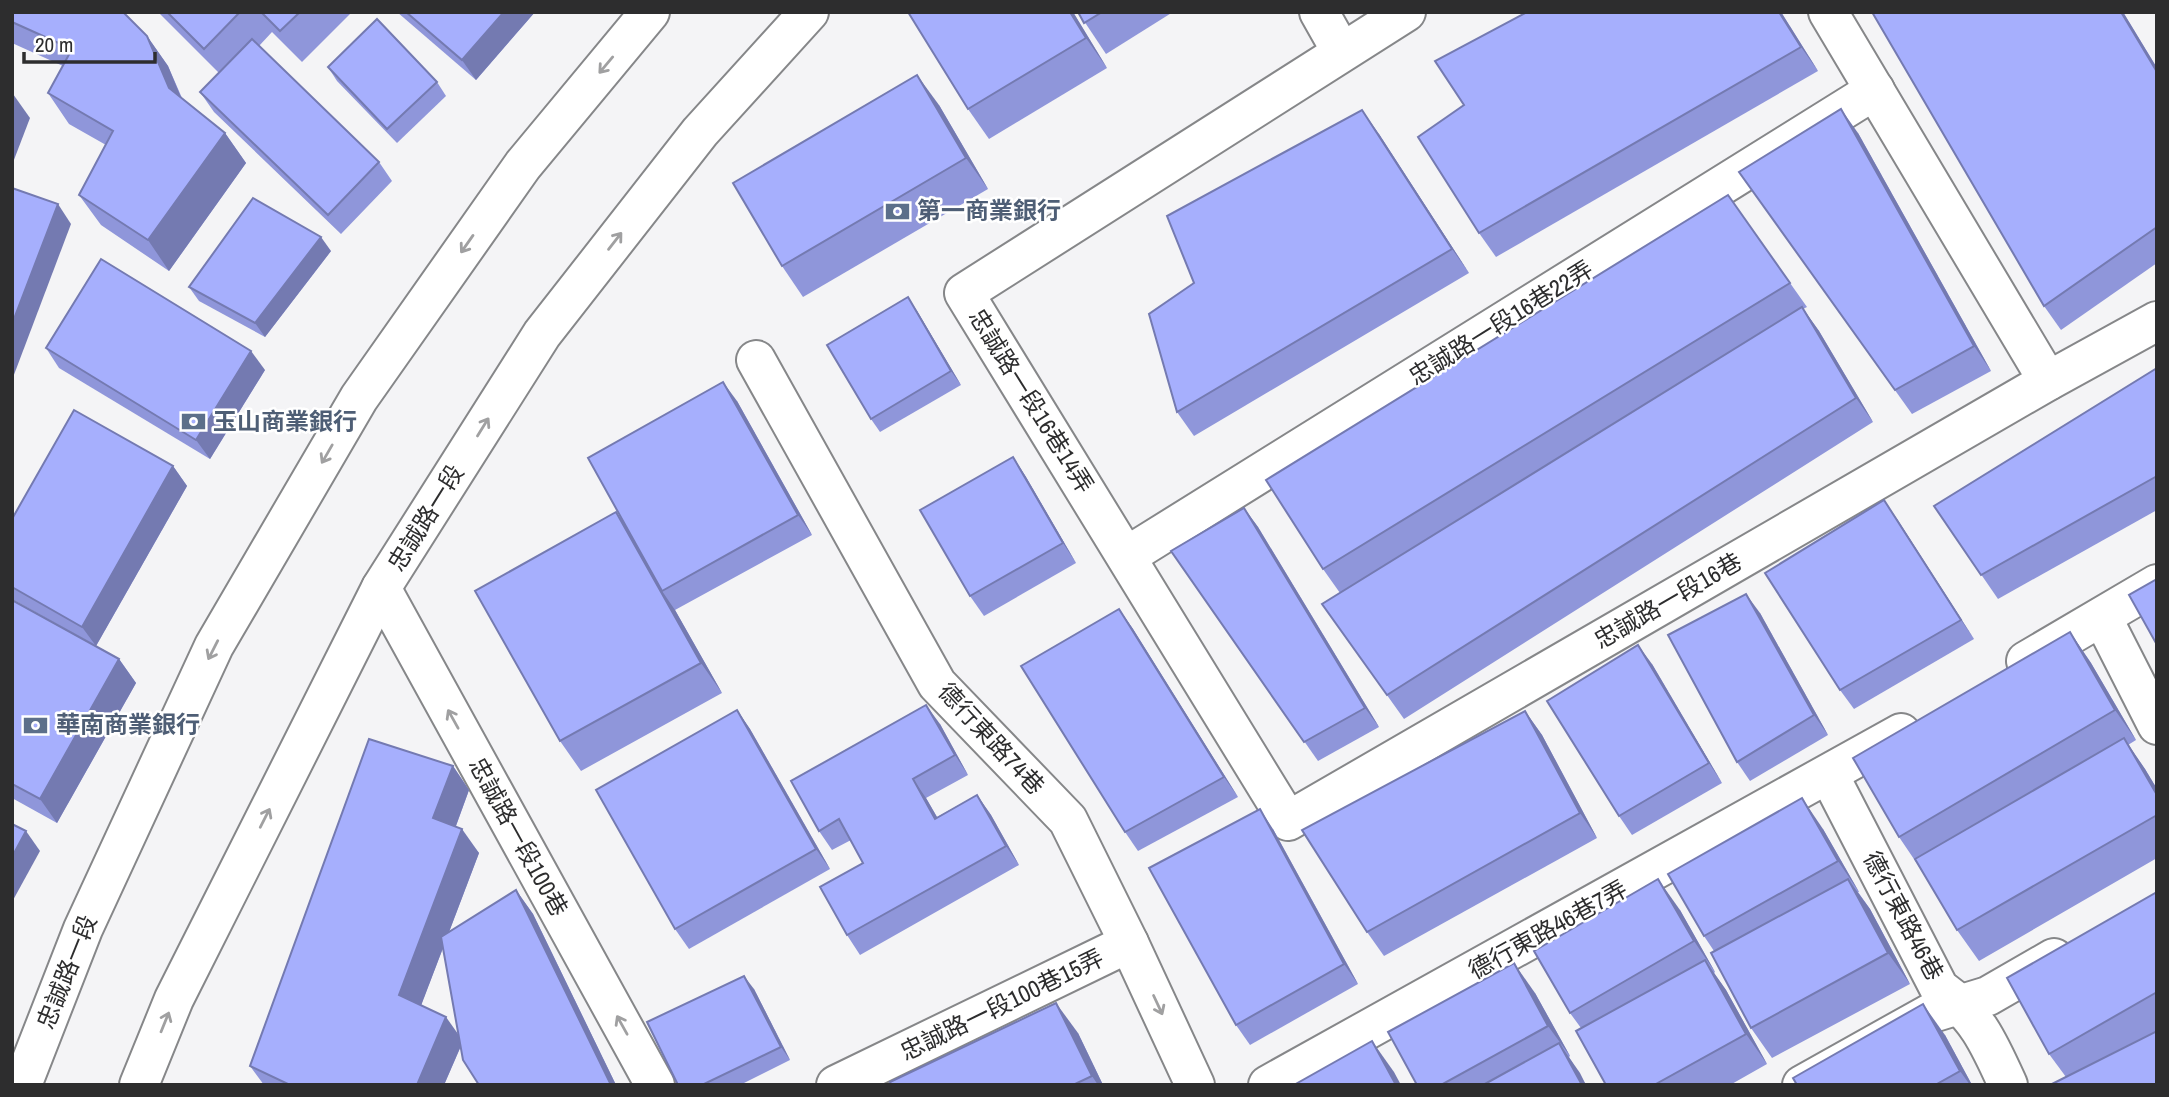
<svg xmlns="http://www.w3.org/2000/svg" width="2169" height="1097" font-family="'Archivo Narrow','Noto Sans TC',sans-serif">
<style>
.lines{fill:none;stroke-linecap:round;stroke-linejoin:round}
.minor-casing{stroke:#868789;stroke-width:42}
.minor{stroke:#fff;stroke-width:38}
.wall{fill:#8f96da;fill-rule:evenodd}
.shaded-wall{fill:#747ab1}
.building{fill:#a6affd;stroke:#747ab1;stroke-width:2}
.oneway{stroke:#a0a0a1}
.labels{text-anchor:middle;stroke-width:5;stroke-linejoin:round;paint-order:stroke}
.service-label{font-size:24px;font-weight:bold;fill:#4e5e75;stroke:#fff;text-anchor:start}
.street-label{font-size:24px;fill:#2d2d2e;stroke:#fff}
</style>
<rect width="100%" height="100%" fill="#f4f4f6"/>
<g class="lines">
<defs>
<g id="minor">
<polyline points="1319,12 1341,51"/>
<polyline points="1406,12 964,293 1288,821 2048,381 2157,321"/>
<polyline points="1828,12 2048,381"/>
<polyline points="756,360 937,684 1068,820 1129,943 1195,1085"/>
<polyline points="1127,556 1875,90"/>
<polyline points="381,588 655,1085"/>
<polyline points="2102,617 2157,725"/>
<polyline points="2026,661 2157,584"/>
<path d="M1829,775L1939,988C1977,1015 1989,1043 2008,1085"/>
<polyline points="22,1085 83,929 214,646 359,398 523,165 650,12"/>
<polyline points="139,1085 174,999 381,588 542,334 700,132 809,12"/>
<polyline points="836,1085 1129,943"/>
<polyline points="1268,1085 1901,733"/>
<polyline points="1802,1085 1929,1014 1988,996 2054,958"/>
</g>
</defs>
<use href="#minor" class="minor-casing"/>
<use href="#minor" class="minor"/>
</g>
<g class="wall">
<polygon points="12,12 147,36 168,66 182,98 225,133 246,163 169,271 101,225 79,195 106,145 69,124 48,93 63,66 12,43"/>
<polygon points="158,12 352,12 302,62 272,32 259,46 379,162 392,181 341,234 214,112 200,92 219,73"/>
<polygon points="397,12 535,12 476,80"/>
<polygon points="908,12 1073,12 1107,68 989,139 968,109"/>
<polygon points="1078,12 1173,12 1106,54"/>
<polygon points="1781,12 1818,71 1496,257 1479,233 1464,105"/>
<polygon points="2123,12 2157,68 2157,263 2061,330 2044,306"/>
<polygon points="328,67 437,82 446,96 397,143 337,81"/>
<polygon points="939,105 988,189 803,297 782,266"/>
<polygon points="1858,133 1991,371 1912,414 1739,172"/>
<polygon points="1379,134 1469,273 1194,436 1177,412 1194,283"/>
<polygon points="1728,195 1807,307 1803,309 1819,331 1873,422 1404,719 1322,604 1340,593 1323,569"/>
<polygon points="331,251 265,337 199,301 189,287"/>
<polygon points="917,311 961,385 880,432 871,419"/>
<polygon points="46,348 265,370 210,459 59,368"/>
<polygon points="2157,368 2157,510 1998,599 1934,506"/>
<polygon points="737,401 812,535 675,610 722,693 581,771 560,741 616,512 625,524"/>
<polygon points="1013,457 1026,477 1076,563 984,616 970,596"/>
<polygon points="173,466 187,486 96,646 12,599 12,519"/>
<polygon points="1244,508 1258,527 1379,727 1318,761 1171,551"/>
<polygon points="1897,519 1974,639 1854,709 1840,690"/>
<polygon points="12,600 119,659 136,683 57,823 12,798"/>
<polygon points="1119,609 1133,629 1238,797 1138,851 1125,832"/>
<polygon points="1760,613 1828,735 1750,781 1737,762"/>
<polygon points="2070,632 2091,663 2136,740 2128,745 2145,769 2157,789 2157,858 1979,961 1957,930 1920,868 1899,837"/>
<polygon points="1652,664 1722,783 1632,835 1619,816"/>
<polygon points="737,710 750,729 830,869 689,949 675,929"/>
<polygon points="1525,711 1542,735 1597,838 1384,956 1367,932"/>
<polygon points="940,724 968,775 926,798 937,817 977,795 991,815 1019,865 860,955 847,935 863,863 851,840 832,850 819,831"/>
<path d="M453,766L469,790L456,826L479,853L449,932L516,890L533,914L616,1085H479L461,1046L444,1085H264L250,1066ZM443,948L459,1036L421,1005Z"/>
<polygon points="1273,829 1358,984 1250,1045 1236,1025"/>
<polygon points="1823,829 1859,892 1858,892 1870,909 1910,984 1772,1058 1751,1028 1714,951 1704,936"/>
<polygon points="2157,892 2157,1085 2066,1077 2049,1054"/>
<polygon points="1680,910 1715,972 1714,973 1726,990 1767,1064 1730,1085 1606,1085 1581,1028 1570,1013"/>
<polygon points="754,989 790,1060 740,1085 678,1085"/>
<polygon points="1535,993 1570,1056 1569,1057 1586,1085 1417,1085"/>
<polygon points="1078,1033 1103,1085 891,1085"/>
<polygon points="1945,1035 1972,1085 1797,1085"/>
</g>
<g class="shaded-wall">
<polygon points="504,12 535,12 476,80 462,60"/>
<polygon points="1070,12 1073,12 1107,68 1086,38"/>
<polygon points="1779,12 1781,12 1818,71 1801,47"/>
<polygon points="2121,12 2123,12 2157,68 2157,72"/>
<polygon points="147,36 168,66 190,119 169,88"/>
<polygon points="917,75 939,105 988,189 966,158"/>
<polygon points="13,94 30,118 12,165 12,97"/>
<polygon points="1841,109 1858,133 1991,371 1974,346"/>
<polygon points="1362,110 1379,134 1469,273 1452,249"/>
<polygon points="225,133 246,163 169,271 148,240"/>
<polygon points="58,204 71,224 12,380 12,324"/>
<polygon points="321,237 331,251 265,337 255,323"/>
<polygon points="908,297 917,311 961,385 951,371"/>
<polygon points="1802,307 1819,331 1873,422 1856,398"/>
<polygon points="251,351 265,370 210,459 196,440"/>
<polygon points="723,382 737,401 812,535 798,515"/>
<polygon points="1013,457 1026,477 1076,563 1063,543"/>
<polygon points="173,466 187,486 96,646 82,627"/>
<polygon points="1884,500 1897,519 1974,639 1961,620"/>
<polygon points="1244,508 1258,527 1379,727 1365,708"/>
<polygon points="616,512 638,542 662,591 675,610 722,693 701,663"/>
<polygon points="1746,594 1760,613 1828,735 1814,715"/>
<polygon points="1119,609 1133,629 1238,797 1224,777"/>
<polygon points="2070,632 2091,663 2136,740 2115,710"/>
<polygon points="1638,645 1652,664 1722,783 1709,763"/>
<polygon points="119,659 136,683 57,823 40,799"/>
<polygon points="926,705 940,724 968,775 955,755"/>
<polygon points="737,710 750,729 830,869 816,849"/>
<polygon points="1525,711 1542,735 1597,838 1580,813"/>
<polygon points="2124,738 2145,769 2157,789 2157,795"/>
<polygon points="453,766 469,790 450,842 433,818"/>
<polygon points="913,779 926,798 949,838 935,819"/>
<polygon points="977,795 991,815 1019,865 1006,846"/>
<polygon points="1802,798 1823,829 1859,892 1838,861"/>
<polygon points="1260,809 1273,829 1358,984 1344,964"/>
<polygon points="462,829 479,853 416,1019 399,995"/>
<polygon points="26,831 40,851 12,902 12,857"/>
<polygon points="1658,879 1680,910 1715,972 1694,941"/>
<polygon points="1848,879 1870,909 1910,984 1888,953"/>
<polygon points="516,890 533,914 616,1085 611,1085"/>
<polygon points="1705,960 1726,990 1767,1064 1746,1034"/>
<polygon points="1514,963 1535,993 1570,1056 1548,1026"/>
<polygon points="744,976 754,989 790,1060 781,1047"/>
<polygon points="1056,1003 1078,1033 1103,1085 1098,1085 1092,1076"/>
<polygon points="1923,1004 1945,1035 1972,1085 1970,1085 1960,1071"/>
<polygon points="446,1017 463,1041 444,1085 417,1085"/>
<polygon points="1372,1041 1394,1072 1401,1085 1396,1085"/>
<polygon points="1559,1043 1580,1073 1586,1085 1582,1085"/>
</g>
<g class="building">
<polygon points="12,12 123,12 147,36 169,88 225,133 148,240 79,195 113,131 48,93 72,49 12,22"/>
<polygon points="167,12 240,12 204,49"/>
<polygon points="261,12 300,12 280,31"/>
<polygon points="406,12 504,12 462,60"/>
<polygon points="908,12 1070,12 1086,38 968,109"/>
<polygon points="1078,12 1102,12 1084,23"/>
<polygon points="1527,12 1779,12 1801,47 1479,233 1418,137 1464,105 1435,61"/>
<polygon points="1872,12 2121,12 2157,72 2157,227 2044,306"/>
<polygon points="377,19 437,82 387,129 328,67"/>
<polygon points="252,39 379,162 328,215 200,92"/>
<polygon points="917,75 966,158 782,266 733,183"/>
<polygon points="1841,109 1974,346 1895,390 1739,172"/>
<polygon points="1362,110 1452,249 1177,412 1149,314 1194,283 1167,216"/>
<polygon points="12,188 58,204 12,324"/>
<polygon points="1728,195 1790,283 1323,569 1266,480"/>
<polygon points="253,198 321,237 255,323 189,287"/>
<polygon points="101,259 251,351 196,440 46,348"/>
<polygon points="908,297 951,371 871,419 827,345"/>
<polygon points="1802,307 1856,398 1387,695 1322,604"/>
<polygon points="2157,368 2157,476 1981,575 1934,506"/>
<polygon points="723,382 798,515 662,591 588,458"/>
<polygon points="74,410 173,466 82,627 12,587 12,519"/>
<polygon points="1013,457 1063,543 970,596 920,510"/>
<polygon points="1884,500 1961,620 1840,690 1765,573"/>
<polygon points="1244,508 1365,708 1304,742 1171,551"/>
<polygon points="616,512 701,663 560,741 475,591"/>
<polygon points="2157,579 2157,645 2129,595"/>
<polygon points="1746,594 1814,715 1737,762 1668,635"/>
<polygon points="12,600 119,659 40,799 12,784"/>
<polygon points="1119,609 1224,777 1125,832 1021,666"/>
<polygon points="2070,632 2115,710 1899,837 1853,758"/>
<polygon points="1638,645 1709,763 1619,816 1547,701"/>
<polygon points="926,705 955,755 913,779 935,819 977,795 1006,846 847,935 820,887 863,863 839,819 819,831 791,781"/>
<polygon points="737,710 816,849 675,929 596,790"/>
<polygon points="1525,711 1580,813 1367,932 1302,830"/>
<polygon points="2124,738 2157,795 2157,815 1957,930 1915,859"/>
<polygon points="369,739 453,766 433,818 462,829 399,995 446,1017 417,1085 290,1085 250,1066"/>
<polygon points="1802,798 1838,861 1704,936 1668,874"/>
<polygon points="1260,809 1344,964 1236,1025 1149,868"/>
<polygon points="12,824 26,831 12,857"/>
<polygon points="1658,879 1694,941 1570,1013 1534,951"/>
<polygon points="1848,879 1888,953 1751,1028 1711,953"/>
<polygon points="516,890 611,1085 479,1085 463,1060 441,937"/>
<polygon points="2157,892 2157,992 2049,1054 2007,978"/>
<polygon points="1705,960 1746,1034 1654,1085 1606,1085 1576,1031"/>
<polygon points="1514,963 1548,1026 1441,1085 1417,1085 1388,1032"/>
<polygon points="744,976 781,1047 702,1085 678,1085 647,1022"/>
<polygon points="1056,1003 1092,1076 1073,1085 891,1085 890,1082"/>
<polygon points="1923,1004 1960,1071 1935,1085 1797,1085 1793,1078"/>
<polygon points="2157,1031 2157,1085 2050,1085"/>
<polygon points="1372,1041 1396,1085 1294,1085"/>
<polygon points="1559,1043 1582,1085 1483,1085"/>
</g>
<defs><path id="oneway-shaft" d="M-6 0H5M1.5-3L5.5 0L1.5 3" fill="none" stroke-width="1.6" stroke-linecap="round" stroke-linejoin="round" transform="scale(1.75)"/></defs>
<g class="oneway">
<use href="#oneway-shaft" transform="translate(606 65) rotate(130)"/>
<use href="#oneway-shaft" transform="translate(615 241) rotate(-52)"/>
<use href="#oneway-shaft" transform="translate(467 244) rotate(125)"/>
<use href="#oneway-shaft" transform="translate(483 427) rotate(-58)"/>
<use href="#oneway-shaft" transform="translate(327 454) rotate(120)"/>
<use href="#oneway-shaft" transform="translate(213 650) rotate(117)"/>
<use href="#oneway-shaft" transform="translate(453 719) rotate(-119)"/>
<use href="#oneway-shaft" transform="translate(265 818) rotate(-63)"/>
<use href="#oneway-shaft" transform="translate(1158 1005) rotate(65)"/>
<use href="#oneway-shaft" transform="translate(165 1022) rotate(-68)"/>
<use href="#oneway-shaft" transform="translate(622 1025) rotate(-119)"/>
</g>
<defs>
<symbol id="bank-bare" viewBox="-9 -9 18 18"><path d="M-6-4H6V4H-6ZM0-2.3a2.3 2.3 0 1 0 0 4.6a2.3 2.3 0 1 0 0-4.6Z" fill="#5c6f8a" stroke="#fff" stroke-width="2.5" paint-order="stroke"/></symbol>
</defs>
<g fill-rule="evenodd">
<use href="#bank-bare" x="880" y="194" width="35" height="35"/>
<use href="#bank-bare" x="176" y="404" width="35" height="35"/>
<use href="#bank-bare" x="18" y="708" width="35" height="35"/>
</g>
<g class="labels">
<g class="service-label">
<text x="917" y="219">第一商業銀行</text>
<text x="213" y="430">玉山商業銀行</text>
<text x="56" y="733">華南商業銀行</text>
</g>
<g class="street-label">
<text transform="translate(1501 323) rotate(-32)" y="8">忠誠路一段16巷22弄</text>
<text transform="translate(1031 401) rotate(58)" y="8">忠誠路一段16巷14弄</text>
<text transform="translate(426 518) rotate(-58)" y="8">忠誠路一段</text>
<text transform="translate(1668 601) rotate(-30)" y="8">忠誠路一段16巷</text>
<text transform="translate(991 739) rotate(47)" y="8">德行東路74巷</text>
<text transform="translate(518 837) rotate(61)" y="8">忠誠路一段100巷</text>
<text transform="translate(1903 916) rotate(62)" y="8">德行東路46巷</text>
<text transform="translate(1548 930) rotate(-29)" y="8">德行東路46巷7弄</text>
<text transform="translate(67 972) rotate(-68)" y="8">忠誠路一段</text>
<text transform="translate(1002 1005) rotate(-26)" y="8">忠誠路一段100巷15弄</text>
</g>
</g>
<rect width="2169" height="1097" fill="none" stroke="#2d2d2e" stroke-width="28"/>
<path d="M24 52v10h131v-10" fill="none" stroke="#2d2d2e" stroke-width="3.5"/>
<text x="35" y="52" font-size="21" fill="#2d2d2e" stroke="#ffffff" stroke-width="5" paint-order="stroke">20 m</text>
</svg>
